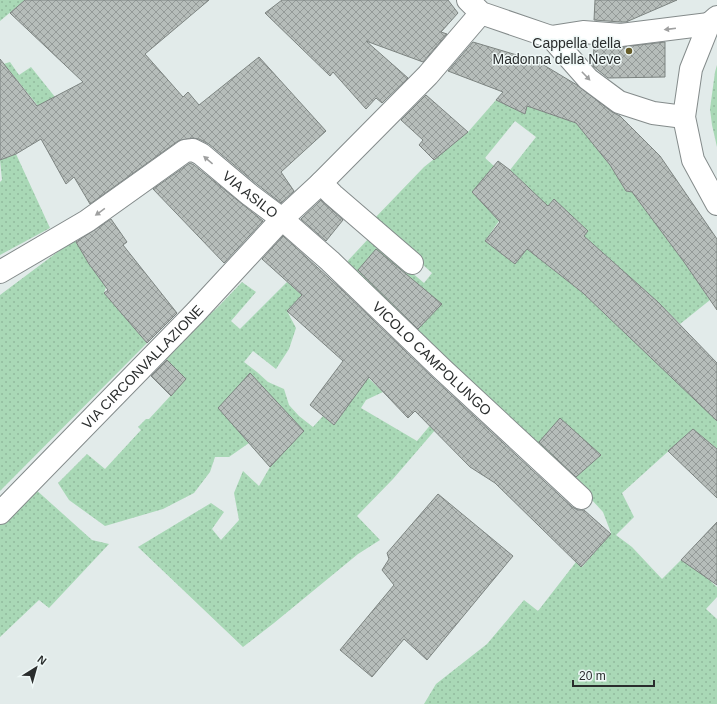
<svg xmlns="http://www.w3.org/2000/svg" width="717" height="704" font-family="Arial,sans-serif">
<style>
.garden{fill:url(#garden-dots);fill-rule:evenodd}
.building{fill:url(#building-cross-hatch);stroke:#7d8481}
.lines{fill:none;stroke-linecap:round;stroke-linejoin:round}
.street-casing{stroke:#848b8b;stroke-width:24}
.street{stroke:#fff;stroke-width:22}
.oneway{fill:#9fa0a0}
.poi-dot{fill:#675d29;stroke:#eff8f7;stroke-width:1.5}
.labels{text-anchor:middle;stroke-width:3;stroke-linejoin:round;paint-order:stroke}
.poi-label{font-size:14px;fill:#2a2d2d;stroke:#eff8f7;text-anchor:end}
.street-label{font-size:14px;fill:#2a2d2d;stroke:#eff8f7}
</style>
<defs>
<pattern id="garden-dots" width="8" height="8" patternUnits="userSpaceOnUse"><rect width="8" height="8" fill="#a9d8b6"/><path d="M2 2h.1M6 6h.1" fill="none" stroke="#92ba9d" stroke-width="1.8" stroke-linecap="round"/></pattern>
<pattern id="building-cross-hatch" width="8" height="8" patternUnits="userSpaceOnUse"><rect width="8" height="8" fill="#b6bdba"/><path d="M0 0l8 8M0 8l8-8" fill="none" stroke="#949a98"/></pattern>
</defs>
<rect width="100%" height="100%" fill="#e2ebea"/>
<g class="garden">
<polygon points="0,0 25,0 0,21"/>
<polygon points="10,62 19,75 31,67 55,97 38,106 9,70 0,75 0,65"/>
<polygon points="717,65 717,147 712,125 710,109 715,72"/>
<path d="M496,100L525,114L527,106L576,123L610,165L626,191L632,192L684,262L710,300L680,324L658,302L584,236L588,231L554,199L522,236L499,221L485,241L515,264L527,249L583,293L620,328L717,406V449L693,429L622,493L634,517L616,535L632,547L662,579L681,560L705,576L717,587V597L706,609L717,619V704H424L436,684L487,644L524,600L538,611L576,562L582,567L611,533L603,512L578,485L342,267L370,237L424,283L432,273L373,220L424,167L468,132ZM515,121L536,137L510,170L529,188L499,220L472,192L494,166L485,158Z"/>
<polygon points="16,154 50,228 0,255 0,182 2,180 0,160"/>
<polygon points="75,239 89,264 106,287 104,293 147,343 0,491 0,295"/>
<polygon points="242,282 256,292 231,321 240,329 287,282 302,295 287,311 296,328 289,349 276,369 253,351 244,362 257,372 268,382 284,389 289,405 299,416 313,427 323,416 334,425 345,410 336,403 361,371 383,392 366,400 361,408 417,441 443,410 448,415 393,479 357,516 380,540 358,554 274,623 243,647 138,547 211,503 224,512 212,529 221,540 239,520 234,493 243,471 259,486 270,467 249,443 229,457 215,457 210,472 194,493 163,509 105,526 69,500 58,483 87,454 105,469 141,430 138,427 146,419 149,419 186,379 164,357 218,307"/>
<polygon points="34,488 92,540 109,544 49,608 39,600 0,637 0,523"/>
</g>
<g class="building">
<polygon points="25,0 209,0 145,54 183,97 188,92 199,105 259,57 326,131 281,172 294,191 281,203 258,185 209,144 199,139 192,138 178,141 90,204 74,177 66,184 41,139 16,154 0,160 0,59 37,106 83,82 10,13"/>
<polygon points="282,0 448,0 458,13 441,32 447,34 423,62 366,41 408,78 382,103 376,98 366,109 333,72 330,76 265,13"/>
<polygon points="595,0 677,0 626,22 621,22 594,20"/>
<polygon points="473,42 537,61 577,85 612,112 620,116 660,156 717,239 717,310 684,262 632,192 626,191 610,165 576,123 527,106 525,114 496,100 503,92 448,71"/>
<polygon points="665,42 665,77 608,78 593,66 594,45 622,47"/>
<polygon points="426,95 468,132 434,160 419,145 423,140 401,120"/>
<polygon points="498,161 510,170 548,206 554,199 588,231 584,236 658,302 717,363 717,421 583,293 527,249 515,264 485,241 500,222 472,192"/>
<polygon points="190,163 194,165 263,221 224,263 153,189"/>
<polygon points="321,200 343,220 326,241 301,219"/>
<polygon points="111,219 127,242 123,245 177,313 147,343 104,293 108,290 89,264 76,242"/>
<polygon points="283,236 341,289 433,378 572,507 578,510 584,510 611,534 581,567 495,483 470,467 415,411 408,418 369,377 334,425 310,405 343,361 287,311 302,295 262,259"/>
<polygon points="376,249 442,304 418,329 358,270"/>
<polygon points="167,360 186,379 171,396 151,376"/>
<polygon points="250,373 304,431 270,467 218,408"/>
<polygon points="560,418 601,455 576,477 539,442"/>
<polygon points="693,429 717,449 717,498 668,451"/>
<polygon points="438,494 513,556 427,660 404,639 372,677 340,650 394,585 382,570 389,559 387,553"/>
<polygon points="717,522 717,585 681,560"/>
</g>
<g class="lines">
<defs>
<g id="street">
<polyline points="468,0 481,13 551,37 583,32 621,35 709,24"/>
<polyline points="717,17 709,24 691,69 684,117 693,160 717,204"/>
<polyline points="551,37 588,79 619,102 653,113 684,117"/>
<polyline points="321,183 333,195 412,263"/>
<path id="s1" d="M0,272L87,221L185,151L193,150L201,154L250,195L282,219L330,261L442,369L581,498"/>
<path id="s2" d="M0,513L196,312L282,219L321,183L428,75L481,13"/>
</g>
</defs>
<use href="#street" class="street-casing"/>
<use href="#street" class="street"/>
</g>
<defs><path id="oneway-solid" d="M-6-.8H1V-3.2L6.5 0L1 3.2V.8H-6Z"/></defs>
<g class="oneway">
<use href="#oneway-solid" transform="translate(670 29) rotate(173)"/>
<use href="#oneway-solid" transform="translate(586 76) rotate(46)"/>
<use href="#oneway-solid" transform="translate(208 160) rotate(-140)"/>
<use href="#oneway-solid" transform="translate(100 212) rotate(144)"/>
</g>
<circle class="poi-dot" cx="629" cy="51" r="4"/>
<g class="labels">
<g class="poi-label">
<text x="621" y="48">Cappella della<tspan x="621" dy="16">Madonna della Neve</tspan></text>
</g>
<g class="street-label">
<text dy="5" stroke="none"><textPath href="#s1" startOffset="302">VIA ASILO</textPath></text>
<text dy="5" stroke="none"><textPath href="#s1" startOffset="547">VICOLO CAMPOLUNGO</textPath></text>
<text dy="5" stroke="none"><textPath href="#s2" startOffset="204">VIA CIRCONVALLAZIONE</textPath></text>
</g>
</g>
<g transform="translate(36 668) rotate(37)" stroke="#eff8f7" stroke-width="3" paint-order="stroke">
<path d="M0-3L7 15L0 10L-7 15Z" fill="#2a2d2d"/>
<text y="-6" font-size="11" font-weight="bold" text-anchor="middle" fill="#2a2d2d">N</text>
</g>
<path d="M573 680v6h81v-6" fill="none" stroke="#2a2d2d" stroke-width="2"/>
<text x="579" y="680" font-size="12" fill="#2a2d2d" stroke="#eff8f7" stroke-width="3" paint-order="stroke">20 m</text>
</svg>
